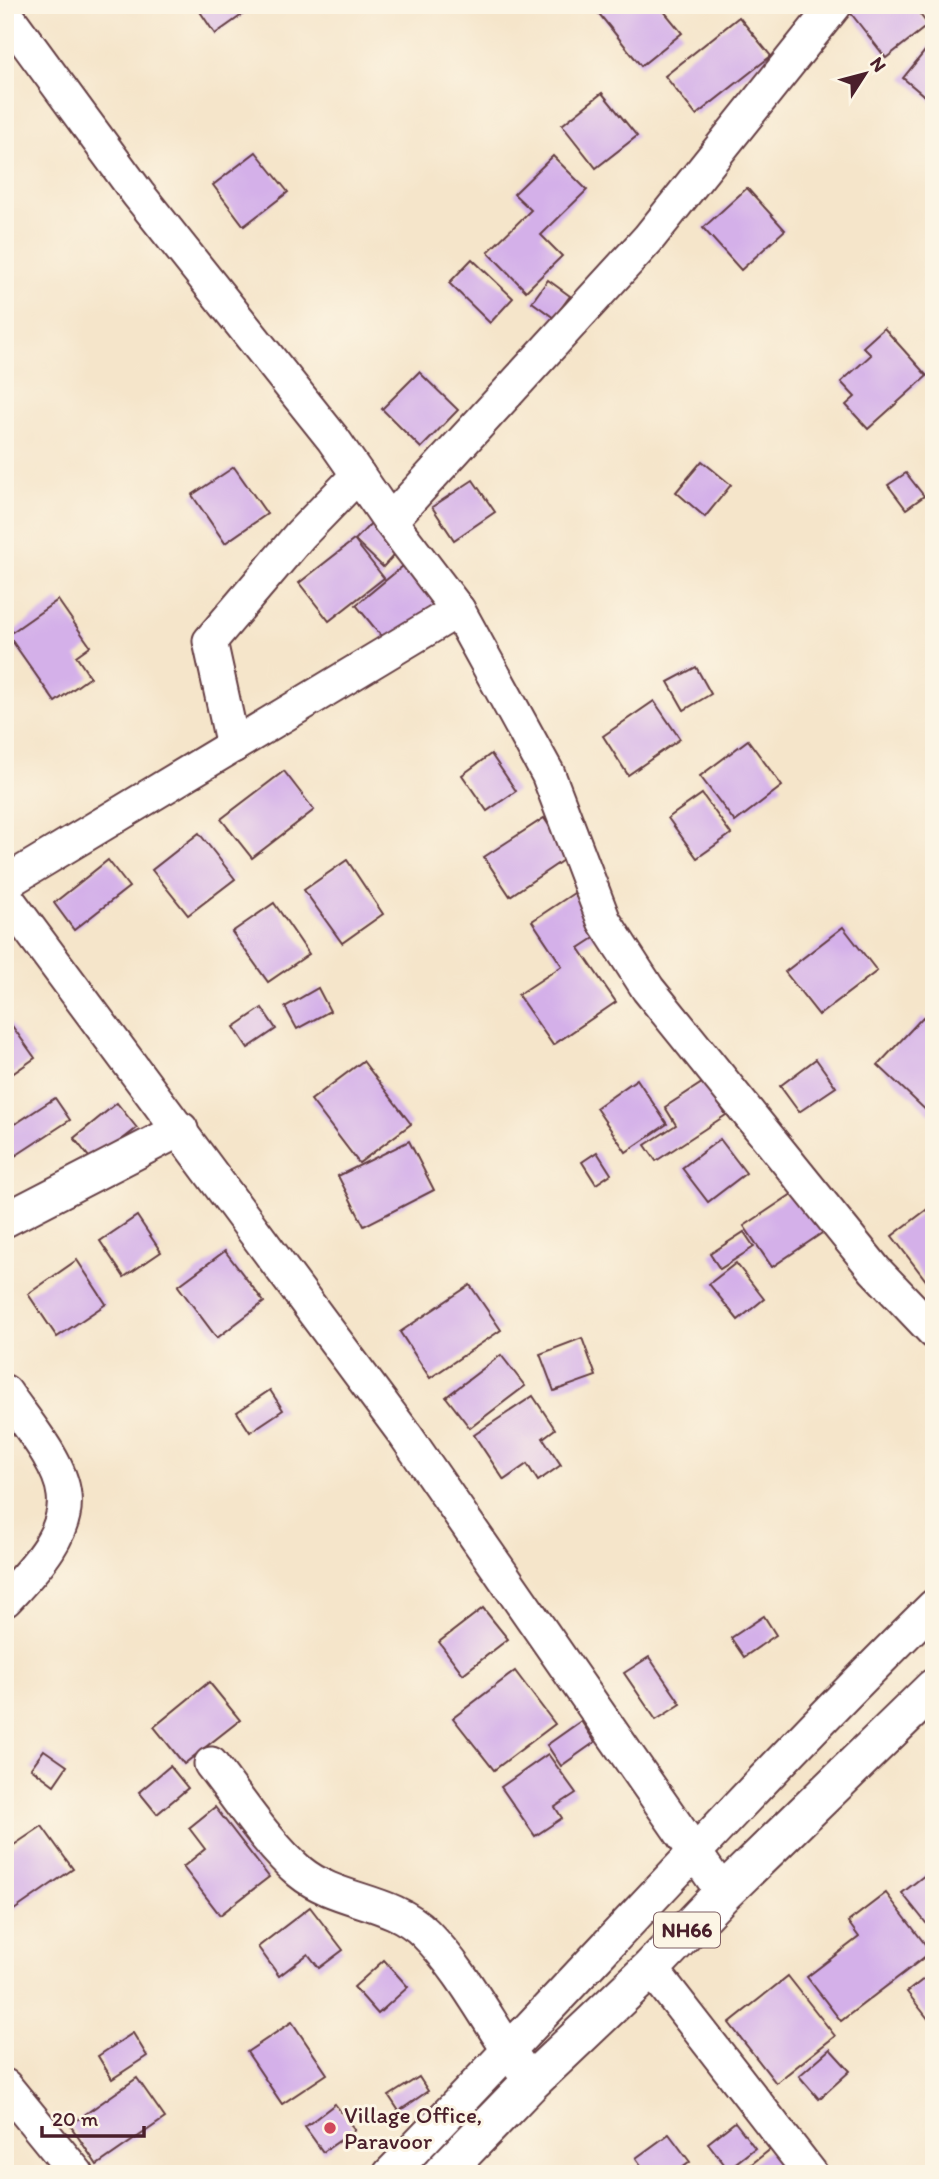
<svg xmlns="http://www.w3.org/2000/svg" width="939" height="2179" font-family="Itim,sans-serif">
<style>
.building{fill:#d4b0e9}
.lines{fill:none;stroke-linecap:round;stroke-linejoin:round}
.street-casing{stroke:#643d43;stroke-width:37}
.highway-casing{stroke:#643d43;stroke-width:42}
.street{stroke:#fff;stroke-width:33}
.highway{stroke:#fff;stroke-width:38}
.poi-dot{fill:#d1495b;stroke:#fcf5e5;stroke-width:2.5}
.labels{text-anchor:middle;stroke-width:6;stroke-linejoin:round;paint-order:stroke}
.shield{fill:#fcf5e5;stroke:#7f5f63;stroke-width:2}
.shield-label{font-size:21px;font-weight:bold;fill:#4a1f2b}
.poi-label{font-size:23px;fill:#4a1f2b;stroke:#fcf5e5;text-anchor:start}
</style>
<rect width="100%" height="100%" fill="#fcf5e5"/>
<filter id="ink" filterUnits="userSpaceOnUse"><feTurbulence type="fractalNoise" baseFrequency=".0143" numOctaves="2"/><feDisplacementMap in="SourceGraphic" scale="14" xChannelSelector="R" yChannelSelector="G"/><feConvolveMatrix kernelMatrix="1 2 1 2 8 2 1 2 1" color-interpolation-filters="sRGB"/></filter>
<filter id="wash" filterUnits="userSpaceOnUse"><feTurbulence type="fractalNoise" baseFrequency=".00686" numOctaves="4" result="noise"/><feDisplacementMap in="SourceGraphic" scale="28" xChannelSelector="R" yChannelSelector="G"/><feGaussianBlur stdDeviation="1.57" result="paint"/><feColorMatrix in="noise" values="0 0 0 0 0 0 0 0 0 0 0 0 0 0 0 0 0 1.4 0 .05"/><feComposite in="paint" operator="in"/></filter>
<g filter="url(#wash)">
<rect width="100%" height="100%" fill="#f5e5ca"/>
<g id="blocks">
<g class="building">
<polygon points="206,5 256,5 215,34 199,10"/>
<polygon points="592,5 659,5 682,33 641,66"/>
<polygon points="856,5 913,5 928,25 886,58 849,11"/>
<polygon points="739,17 771,56 696,115 665,76"/>
<polygon points="929,46 934,50 934,104 903,78"/>
<polygon points="602,93 637,136 596,168 562,125"/>
<polygon points="256,152 288,192 244,226 213,185"/>
<polygon points="553,156 587,190 541,235 562,256 526,291 488,252 531,210 514,194"/>
<polygon points="747,188 785,230 741,270 703,228"/>
<polygon points="472,259 513,298 490,323 449,283"/>
<polygon points="548,280 570,296 554,318 532,302"/>
<polygon points="884,328 927,376 868,429 846,405 855,397 841,382 871,355 863,347"/>
<polygon points="419,372 458,410 421,448 382,409"/>
<polygon points="702,461 731,485 705,517 676,492"/>
<polygon points="234,467 267,514 225,543 192,495"/>
<polygon points="906,473 924,496 906,509 888,485"/>
<polygon points="473,480 495,512 454,540 432,507"/>
<polygon points="376,518 404,544 383,567 355,540"/>
<polygon points="354,540 384,578 329,621 299,583"/>
<polygon points="414,557 449,599 390,647 356,605"/>
<polygon points="58,600 90,646 76,656 90,677 55,702 8,635"/>
<polygon points="696,667 711,694 684,710 668,682"/>
<polygon points="654,701 680,739 628,775 603,736"/>
<polygon points="748,740 782,786 735,822 700,776"/>
<polygon points="491,754 516,791 487,811 462,775"/>
<polygon points="284,771 314,810 252,858 221,819"/>
<polygon points="702,794 731,834 697,858 668,818"/>
<polygon points="544,818 569,856 510,896 484,857"/>
<polygon points="199,833 235,879 188,915 152,870"/>
<polygon points="108,860 129,887 74,930 54,903"/>
<polygon points="347,860 383,914 342,943 304,890"/>
<polygon points="574,893 602,933 579,948 616,1002 553,1045 518,995 562,966 532,921"/>
<polygon points="274,903 309,954 268,982 232,932"/>
<polygon points="843,927 877,971 819,1015 785,972"/>
<polygon points="318,988 330,1011 297,1029 285,1007"/>
<polygon points="262,1008 276,1029 248,1048 234,1027"/>
<polygon points="5,1016 35,1058 5,1079"/>
<polygon points="923,1017 934,1028 934,1118 878,1065"/>
<polygon points="816,1059 836,1087 799,1112 780,1086"/>
<polygon points="363,1061 411,1124 359,1163 311,1100"/>
<polygon points="637,1079 667,1124 626,1152 596,1108"/>
<polygon points="705,1081 726,1115 656,1161 645,1145 676,1125 665,1107"/>
<polygon points="55,1098 70,1120 9,1160 5,1155 5,1109 15,1124"/>
<polygon points="117,1103 137,1128 93,1162 74,1138"/>
<polygon points="720,1139 746,1173 708,1202 682,1168"/>
<polygon points="409,1141 434,1190 364,1226 338,1176"/>
<polygon points="597,1152 611,1174 596,1184 582,1162"/>
<polygon points="798,1190 825,1231 772,1267 744,1226"/>
<polygon points="934,1204 934,1291 892,1236"/>
<polygon points="137,1216 161,1252 124,1277 100,1241"/>
<polygon points="744,1232 754,1247 720,1269 710,1254"/>
<polygon points="225,1251 264,1302 217,1338 178,1286"/>
<polygon points="77,1260 106,1304 57,1337 28,1294"/>
<polygon points="736,1263 764,1299 738,1320 709,1284"/>
<polygon points="470,1285 501,1330 430,1378 400,1332"/>
<polygon points="582,1338 596,1376 554,1391 540,1354"/>
<polygon points="501,1355 525,1386 470,1428 446,1397"/>
<polygon points="270,1390 283,1410 250,1432 237,1412"/>
<polygon points="533,1396 555,1429 543,1438 561,1465 538,1481 527,1464 504,1480 474,1435"/>
<polygon points="483,1608 508,1639 463,1674 439,1642"/>
<polygon points="764,1616 776,1635 744,1657 731,1638"/>
<polygon points="649,1657 681,1704 656,1720 624,1673"/>
<polygon points="515,1671 555,1724 494,1770 453,1718"/>
<polygon points="209,1682 240,1720 184,1764 154,1727"/>
<polygon points="581,1721 595,1742 561,1766 547,1745"/>
<polygon points="44,1750 67,1766 54,1785 31,1768"/>
<polygon points="548,1754 576,1793 555,1807 562,1818 535,1836 501,1787"/>
<polygon points="170,1766 188,1788 157,1814 139,1792"/>
<polygon points="215,1807 269,1877 220,1915 183,1867 205,1849 189,1828"/>
<polygon points="42,1826 73,1869 14,1910 5,1898 5,1851"/>
<polygon points="934,1868 934,1933 902,1893"/>
<polygon points="886,1893 931,1952 841,2021 807,1977 859,1937 848,1922"/>
<polygon points="310,1907 343,1950 319,1968 308,1954 279,1976 258,1947"/>
<polygon points="384,1960 408,1987 378,2014 354,1987"/>
<polygon points="929,1975 934,1981 934,2017 929,2020 907,1992"/>
<polygon points="788,1976 835,2036 776,2083 729,2023"/>
<polygon points="292,2022 327,2074 282,2104 247,2052"/>
<polygon points="133,2033 147,2056 112,2079 98,2056"/>
<polygon points="830,2049 850,2071 819,2099 799,2076"/>
<polygon points="419,2077 428,2091 399,2111 389,2096"/>
<polygon points="137,2078 165,2118 97,2165 70,2125"/>
<polygon points="335,2104 355,2130 323,2152 305,2127"/>
<polygon points="735,2122 755,2148 728,2169 708,2143"/>
<polygon points="669,2134 690,2162 674,2174 647,2174 636,2158"/>
<polygon points="772,2148 791,2174 739,2174"/>
</g>
</g>
</g>
<g filter="url(#ink)">
<use href="#blocks" fill-opacity="0" stroke="#643d43" stroke-width="2"/>
<g class="lines">
<defs>
<g id="street">
<polyline points="5,13 138,194 333,439 390,521 458,610 548,774 604,921 648,989 875,1270 934,1332"/>
<polyline points="390,521 648,239 835,5"/>
<polyline points="233,746 210,641 300,535 358,475"/>
<polyline points="5,883 458,610"/>
<polyline points="5,896 406,1436 723,1893"/>
<polyline points="5,1220 181,1129"/>
<path d="M5,1392C23,1419 61,1462 64,1495C69,1535 30,1573 5,1600"/>
<path d="M211,1764C238,1798 268,1845 300,1872C336,1902 391,1899 425,1933C464,1972 489,2024 521,2068"/>
<polyline points="651,1968 811,2174"/>
<polyline points="5,2086 77,2174"/>
<path d="M390,2174C573,1986 747,1790 934,1606"/>
</g>
<polyline id="highway" points="442,2174 531,2082 651,1968 723,1893 934,1688"/>
</defs>
<use href="#street" class="street-casing"/>
<use href="#highway" class="highway-casing"/>
<use href="#street" class="street"/>
<use href="#highway" class="highway"/>
</g>
</g>
<circle class="poi-dot" cx="330" cy="2128" r="7"/>
<g class="labels">
<rect class="shield" x="654" y="1912.5" width="66" height="35" rx="5"/>
<g class="shield-label">
<text x="687" y="1937">NH66</text>
</g>
<g class="poi-label">
<text x="344" y="2123">Village Office,<tspan x="344" dy="26">Paravoor</tspan></text>
</g>
</g>
<rect width="939" height="2179" fill="none" stroke="#fcf5e5" stroke-width="28"/>
<g transform="translate(865 74) rotate(54)" stroke="#fcf5e5" stroke-width="5" paint-order="stroke">
<path d="M0-5L12 26L0 18L-12 26Z" fill="#4a1f2b"/>
<text y="-10" font-size="19" font-weight="bold" text-anchor="middle" fill="#4a1f2b">N</text>
</g>
<path d="M42 2126v10h102v-10" fill="none" stroke="#4a1f2b" stroke-width="3.5"/>
<text x="52" y="2126" font-size="21" fill="#4a1f2b" stroke="#fcf5e5" stroke-width="5" paint-order="stroke">20 m</text>
</svg>
